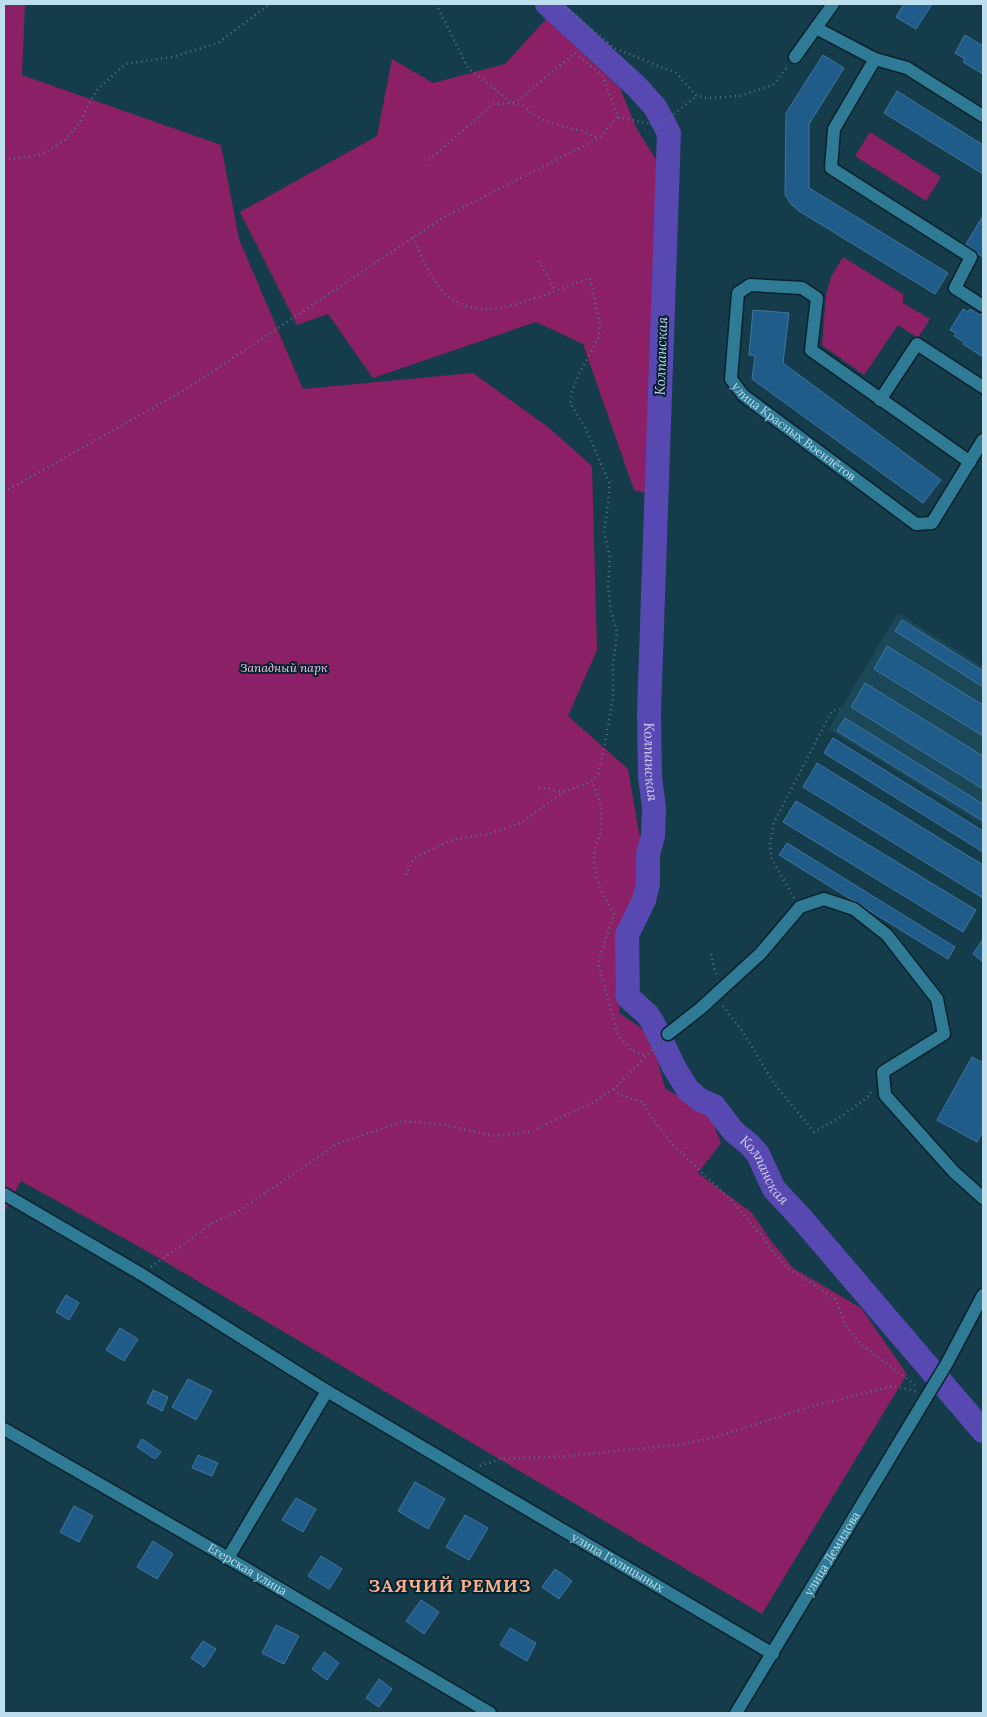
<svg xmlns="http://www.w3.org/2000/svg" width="987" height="1717" font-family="Lora,serif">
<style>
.built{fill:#1b4859}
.green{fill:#8b2067}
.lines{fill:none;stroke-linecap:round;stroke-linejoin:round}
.river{stroke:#5748b2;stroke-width:24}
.building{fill:#1f5c8a;stroke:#43759d}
.minor-casing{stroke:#0a212a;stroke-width:15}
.path{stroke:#507584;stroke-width:2.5;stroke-dasharray:1 4;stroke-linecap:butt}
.minor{stroke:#2f7b95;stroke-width:12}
.labels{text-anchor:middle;stroke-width:4;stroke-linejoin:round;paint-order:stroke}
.street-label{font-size:12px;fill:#bddfee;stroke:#02222d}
.park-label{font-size:12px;font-style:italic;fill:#fec4e3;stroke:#02222d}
.water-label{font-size:14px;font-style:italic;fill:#d0d0ec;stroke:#02222d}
.district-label{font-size:18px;font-weight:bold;letter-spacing:1px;fill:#fbaf8e;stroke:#02222d}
</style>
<rect width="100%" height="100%" fill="#143c4a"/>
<polygon class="built" points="898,613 983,667 983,825 829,729"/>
<g class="green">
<polygon points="4,4 25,4 22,75 221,145 239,239 303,389 473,373 548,427 592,466 597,650 568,716 628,769 648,884 631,920 622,936 619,1013 650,1034 665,1088 710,1116 721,1143 698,1173 751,1212 772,1242 793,1268 861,1308 907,1374 762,1614 145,1250 21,1181 4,1213"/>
<polygon points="546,19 620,88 637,129 660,166 650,494 634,490 583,344 536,322 373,378 328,314 297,325 240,212 377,136 392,59 433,83 505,64"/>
<polygon points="870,132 941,177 926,201 855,156"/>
<polygon points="843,257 903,294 903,303 930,319 918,338 898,325 864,375 822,345 826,295 831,277"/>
</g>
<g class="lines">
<path class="river" id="s1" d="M547,4L637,87L655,107L669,133L649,713L650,777L654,808L653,836L648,854V884L644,900L627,935L628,997L648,1015L653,1023L674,1067L688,1090L700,1100L714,1106L734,1132L749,1144L758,1154L774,1189L802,1219L983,1431"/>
</g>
<g class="building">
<polygon points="904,4 932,4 916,29 896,17"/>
<polygon points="965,35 983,46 983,74 963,62 965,59 955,53"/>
<polygon points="823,55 844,68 809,124 809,188 948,273 935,294 799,211 791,204 785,195 786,113"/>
<polygon points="897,91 983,145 983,174 884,113"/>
<polygon points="983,216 983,257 965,246"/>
<polygon points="963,309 968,312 970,309 980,315 983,312 983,357 963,344 964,342 954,336 956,333 950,330"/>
<polygon points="753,310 789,313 783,363 941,480 923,503 752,379 755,356 749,355"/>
<polygon points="902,620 983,671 983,687 895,631"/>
<polygon points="887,646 983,705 983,736 874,669"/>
<polygon points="865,683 983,756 983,789 851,707"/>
<polygon points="845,718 983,804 983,821 837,731"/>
<polygon points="833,738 983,831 983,852 824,753"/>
<polygon points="817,763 983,865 983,898 803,787"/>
<polygon points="796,801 976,910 963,932 783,822"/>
<polygon points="787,843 955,947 948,959 779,855"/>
<polygon points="983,939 983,962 973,954"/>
<polygon points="972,1057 983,1063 983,1131 977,1142 937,1120"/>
<polygon points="66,1295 79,1303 69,1320 56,1312"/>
<polygon points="120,1328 138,1339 124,1361 106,1350"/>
<polygon points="188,1379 212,1391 196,1420 172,1407"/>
<polygon points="153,1390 168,1397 162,1411 147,1403"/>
<polygon points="142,1439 161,1452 155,1459 137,1447"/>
<polygon points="198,1455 218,1463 212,1476 192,1468"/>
<polygon points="415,1482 445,1499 428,1529 398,1511"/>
<polygon points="296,1498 316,1509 303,1532 282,1520"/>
<polygon points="74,1506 93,1516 79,1542 60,1532"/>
<polygon points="465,1515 488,1528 469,1560 446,1547"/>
<polygon points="153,1541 173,1554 157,1579 137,1567"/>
<polygon points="321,1556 342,1569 329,1589 308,1576"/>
<polygon points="555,1569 572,1581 559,1599 542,1587"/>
<polygon points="421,1600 439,1612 424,1634 406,1621"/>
<polygon points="276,1625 299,1636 284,1664 262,1653"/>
<polygon points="510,1628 536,1643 527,1661 500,1645"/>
<polygon points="203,1641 216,1649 204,1667 191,1658"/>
<polygon points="324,1652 339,1663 327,1680 312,1669"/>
<polygon points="379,1679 392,1689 379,1707 366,1698"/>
</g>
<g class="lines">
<defs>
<g id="minor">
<polyline points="816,28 875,59 834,129 831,168 971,257 955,288 983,306"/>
<polyline points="795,57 833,4"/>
<polyline points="875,59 907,68 983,116"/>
<polyline points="880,400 917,344 983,387"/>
<path id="s2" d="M970,462L811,350L817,298L802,288L750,285L738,293L731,379L743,395L916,524L932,523L983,440"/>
<polyline points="668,1034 701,1008 760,954 800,907 824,899 854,909 887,935 937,999 944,1034 883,1072 885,1095 954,1172 983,1198"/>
<path id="s3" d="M4,1194L141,1274L327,1391L773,1654"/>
<path id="s4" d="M4,1429L228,1558L490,1713"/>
<polyline points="228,1558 327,1391"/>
<path id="s5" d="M736,1713L947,1363L983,1295"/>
</g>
</defs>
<use href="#minor" class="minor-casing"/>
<g class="path">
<polyline points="436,4 468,68 512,103"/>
<polyline points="561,4 614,48 676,73 696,95 706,98 740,96 773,85 788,66"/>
<polyline points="513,103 520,99 575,53 602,75 618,117"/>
<polyline points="618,117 657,125 667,120 696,96"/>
<polyline points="4,159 13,159 43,154 65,140 80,122 96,91 125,64 172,57 218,43 270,4"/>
<polyline points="429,160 493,104 513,103 524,106 534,115 547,122 581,131 599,138"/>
<path d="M413,237C422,255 430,279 445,294C456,304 477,311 491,309C521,306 562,288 590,278L600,324L598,339L579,374L572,392L570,403L586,429L609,482V496L604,532L610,557L608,588L611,612L617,632L613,665V698L605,743L598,774L591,782C601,797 604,817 600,834C597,844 593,850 594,860C595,881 604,897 614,914L598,963L618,1035L632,1051L647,1056"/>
<polyline points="539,261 555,290"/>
<polyline points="4,492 188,388 444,217 599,138 618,117"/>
<polyline points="539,787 563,792 591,782"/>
<polyline points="406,875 413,859 432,849 454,839 488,834 521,823 563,792"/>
<polyline points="794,898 772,859 770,843 774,822 832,711 841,709"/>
<polyline points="711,954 715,972 718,977"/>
<polyline points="723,1006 743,1032 773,1082 814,1132 842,1116 869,1096 871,1092"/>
<polyline points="614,1089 620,1095 643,1102 648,1113 673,1145 732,1201 764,1239 774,1253 789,1269 835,1298 847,1328 863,1346 918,1387"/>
<polyline points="151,1267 214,1222 242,1209 337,1144 403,1121 445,1125 495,1136 530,1132 594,1102 614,1089 660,1042"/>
<polyline points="480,1466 500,1459 568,1456 676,1445 716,1437 806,1408 892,1386 916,1391"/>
</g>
<use href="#minor" class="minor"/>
</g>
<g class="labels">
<g class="street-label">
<text dy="4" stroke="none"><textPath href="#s2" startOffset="500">улица Красных Военлётов</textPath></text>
<text dy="4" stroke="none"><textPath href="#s5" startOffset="186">улица Демидова</textPath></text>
<text dy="4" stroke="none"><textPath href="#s3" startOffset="716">улица Голицыных</textPath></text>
<text dy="4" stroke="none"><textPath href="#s4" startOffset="281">Егерская улица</textPath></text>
</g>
<g class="park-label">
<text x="284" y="672">Западный парк</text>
</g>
<g class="water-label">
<text transform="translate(661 356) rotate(-88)" y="5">Колпанская</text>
<text dy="5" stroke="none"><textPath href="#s1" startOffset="808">Колпанская</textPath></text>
<text dy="5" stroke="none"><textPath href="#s1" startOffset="1274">Колпанская</textPath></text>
</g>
<g class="district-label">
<text x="450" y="1592">ЗАЯЧИЙ РЕМИЗ</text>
</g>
</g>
<rect width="987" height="1717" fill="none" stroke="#bddfee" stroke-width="10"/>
</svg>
